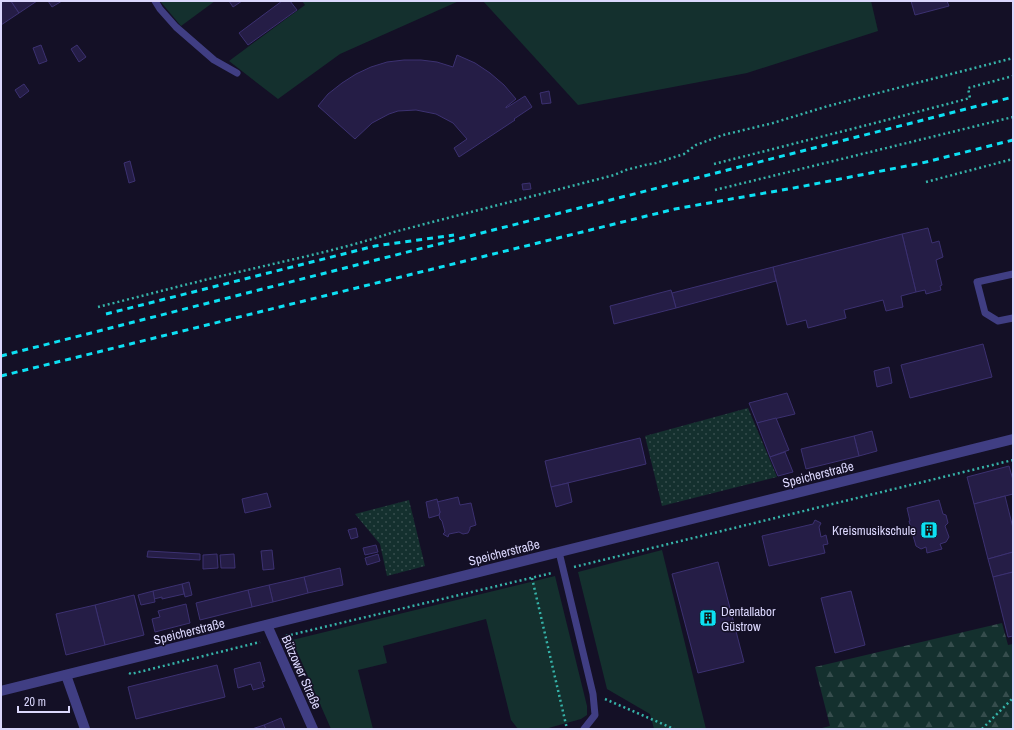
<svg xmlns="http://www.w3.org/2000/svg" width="1014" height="730" font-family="'Archivo Narrow',sans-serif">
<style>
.grass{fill:#14302e}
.forest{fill:url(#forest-firs)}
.garden{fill:url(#garden-dots)}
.building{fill:#251d46;stroke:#3c3171}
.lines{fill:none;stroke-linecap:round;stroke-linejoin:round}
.path{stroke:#36b3a9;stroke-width:2.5;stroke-dasharray:2 3;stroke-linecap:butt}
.service{stroke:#403e83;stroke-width:7}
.minor{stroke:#403e83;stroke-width:10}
.rail{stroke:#0de0f3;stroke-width:3;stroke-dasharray:6 5;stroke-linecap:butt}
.labels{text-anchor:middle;stroke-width:3;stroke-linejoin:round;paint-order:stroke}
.street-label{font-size:13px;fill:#dbd7fd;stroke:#141026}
.poi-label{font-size:13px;fill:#dbd7fd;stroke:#141026;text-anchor:end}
</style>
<defs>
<pattern id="forest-firs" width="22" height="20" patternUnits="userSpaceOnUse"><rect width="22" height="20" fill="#14302e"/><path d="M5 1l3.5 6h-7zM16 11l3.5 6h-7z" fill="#364d4d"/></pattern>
<pattern id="garden-dots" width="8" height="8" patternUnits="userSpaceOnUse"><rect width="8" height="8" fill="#14302e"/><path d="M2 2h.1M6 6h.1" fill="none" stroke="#364d4d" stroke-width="1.8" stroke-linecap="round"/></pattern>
</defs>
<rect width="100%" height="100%" fill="#141026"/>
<g class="grass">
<polygon points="160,1 215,1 181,26"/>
<polygon points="302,1 459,1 340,54 278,99 229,61 305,5"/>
<polygon points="483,1 871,1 878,31 747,73 578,105"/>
<polygon points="662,550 706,729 654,729 650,714 607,689 578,572"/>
<polygon points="555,576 587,706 587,715 581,719 545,729 518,729 511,720 486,619 383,646 387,663 358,670 373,729 331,729 292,640"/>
</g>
<polygon class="forest" points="1002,623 1008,645 1013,644 1013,729 818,729 830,726 815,667"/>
<g class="garden">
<polygon points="748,408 777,477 662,506 645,436"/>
<polygon points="409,500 425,566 387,576 380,544 355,514"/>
</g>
<g class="building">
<polygon points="1,1 11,1 19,13 1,25"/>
<polygon points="11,1 37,1 19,13"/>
<polygon points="48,1 62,1 52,7"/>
<polygon points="229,1 242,1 233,7"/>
<polygon points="282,1 290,1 297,10 248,45 239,33"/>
<polygon points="911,1 947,1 949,6 915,15"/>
<polygon points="41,45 47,61 39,64 33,48"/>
<polygon points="77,45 86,57 79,62 71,49"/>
<polygon points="457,55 475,63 490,73 504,85 516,99 506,107 506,108 525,96 532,107 514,119 515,120 459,157 454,148 467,139 453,123 436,114 416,110 398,111 389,114 372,123 355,139 318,106 328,94 342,83 356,74 371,67 387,62 404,60 421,60 437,62 453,67"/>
<polygon points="24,84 29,91 20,98 15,90"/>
<polygon points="549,91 551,103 542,104 540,93"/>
<polygon points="130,161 135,181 129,183 124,163"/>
<polygon points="530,183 531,189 523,190 522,184"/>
<polygon points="928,228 932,243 939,241 943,257 936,260 942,285 940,286 941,290 926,294 925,290 916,292 902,234"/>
<polygon points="902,234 916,292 901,296 903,307 886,311 883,300 844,310 846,318 808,328 806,320 787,325 773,267"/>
<polygon points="773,267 776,281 676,308 672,293"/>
<polygon points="671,290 676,308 614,324 610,306"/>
<polygon points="983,344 992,377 910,398 901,365"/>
<polygon points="889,367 892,383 877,387 874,371"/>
<polygon points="787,393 795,414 757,423 749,403"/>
<polygon points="776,418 789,450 770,457 757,423"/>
<polygon points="872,431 877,451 859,456 854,436"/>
<polygon points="854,436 859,456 806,469 801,449"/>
<polygon points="640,438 646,464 551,487 545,461"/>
<polygon points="785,452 793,472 778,476 770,457"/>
<polygon points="1009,466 1013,480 1013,494 974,504 967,477"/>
<polygon points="568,483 572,502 556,507 551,487"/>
<polygon points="267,493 271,507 245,513 242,499"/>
<polygon points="1005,496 1013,528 1013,552 988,559 974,504"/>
<polygon points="458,497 460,505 471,503 476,525 470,527 470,529 468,533 463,534 459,532 449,534 448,537 443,534 445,532 442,521 440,519 439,515 440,512 437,502"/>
<polygon points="437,499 440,512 439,515 429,518 426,502"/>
<polygon points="939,500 943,514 946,515 948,523 945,526 949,537 946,542 940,544 942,549 927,553 926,547 921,549 916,546 909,521 910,521 907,508"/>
<polygon points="815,520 821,523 819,527 821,537 826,535 828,544 823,545 825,553 769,566 762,536 813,524"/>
<polygon points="356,528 358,537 351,539 348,530"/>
<polygon points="376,545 378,552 365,555 363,548"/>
<polygon points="272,550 274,569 263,570 261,551"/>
<polygon points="148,551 200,554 200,560 147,557"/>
<polygon points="1013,552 1013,572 993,577 988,559"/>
<polygon points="217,554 218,568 203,569 203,555"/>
<polygon points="234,554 235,568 221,568 220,555"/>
<polygon points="378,554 380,561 367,565 365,558"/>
<polygon points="718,562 744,662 698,673 672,574"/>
<polygon points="340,568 343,585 308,593 304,577"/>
<polygon points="1013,572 1013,636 1008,637 993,577"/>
<polygon points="304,577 308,593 273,602 269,585"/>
<polygon points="189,582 192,595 185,597 182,584"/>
<polygon points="182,584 184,594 162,599 162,597 154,599 153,591"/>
<polygon points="269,585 273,602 252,607 248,590"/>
<polygon points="248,590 252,607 200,620 196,603"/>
<polygon points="153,591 155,602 141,605 138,595"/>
<polygon points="851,591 865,645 835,653 821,598"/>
<polygon points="134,595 144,635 105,645 95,605"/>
<polygon points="186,604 190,623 155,632 152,619 160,617 158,611"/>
<polygon points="95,605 105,645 66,655 56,614"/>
<polygon points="260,662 265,681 262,682 264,687 253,690 251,684 238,688 234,669"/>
<polygon points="217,665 225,697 136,719 128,687"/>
<polygon points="281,718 285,729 266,729 264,725"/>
<polygon points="264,725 266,729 252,729"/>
</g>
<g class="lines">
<g class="path">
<polyline points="714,164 879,122 970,98 968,88 1013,76"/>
<polyline points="926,182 1013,159"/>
<polyline points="715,190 1013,117"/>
<path d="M98,307C146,295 194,282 243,271C293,259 344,249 394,232L614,175L626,170L645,165L656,163L684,154L696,145L723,135L773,123L828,106L1013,58"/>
<polyline points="574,567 1013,460"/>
<polyline points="532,578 567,729"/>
<polyline points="286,636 552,573"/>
<polyline points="129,673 131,674 260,642"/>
<polyline points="605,699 674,729"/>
<polyline points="982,729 1013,698"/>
</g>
<g class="service">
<polyline points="155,1 160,9 176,27 214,60 237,73"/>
<polyline points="1013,274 977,282 985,313 998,321 1013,318"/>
<polyline points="559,552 593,694 595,715 584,729"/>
</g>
<g class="minor">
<polyline points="267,625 313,729"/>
<polyline points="66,675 85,729"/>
<polyline points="1,691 1013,439"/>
</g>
<g class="rail">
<polyline points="106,314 375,246 454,235"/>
<polyline points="1,356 1013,97"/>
<polyline points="1,376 675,209 799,187 922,163 1013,140"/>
</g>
</g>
<defs>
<symbol id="building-square" viewBox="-11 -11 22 22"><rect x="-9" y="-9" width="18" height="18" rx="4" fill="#0de0f3" stroke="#141026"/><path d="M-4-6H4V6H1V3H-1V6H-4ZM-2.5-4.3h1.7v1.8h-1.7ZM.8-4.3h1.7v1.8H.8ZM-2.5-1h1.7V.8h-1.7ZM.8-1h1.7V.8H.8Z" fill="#111"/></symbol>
</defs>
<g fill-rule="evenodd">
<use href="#building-square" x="919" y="520" width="20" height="20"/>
<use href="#building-square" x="698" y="608" width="20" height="20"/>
</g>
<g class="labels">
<g class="street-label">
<text transform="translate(818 474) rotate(-14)" y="5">Speicherstraße</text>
<text transform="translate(504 552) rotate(-14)" y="5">Speicherstraße</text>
<text transform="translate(189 631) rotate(-14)" y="5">Speicherstraße</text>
<text transform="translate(302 672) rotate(66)" y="5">Bützower Straße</text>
</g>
<g class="poi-label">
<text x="916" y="535">Kreismusikschule</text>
<text x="721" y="616" text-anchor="start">Dentallabor<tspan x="721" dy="15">Güstrow</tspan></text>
</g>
</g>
<rect width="1014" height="730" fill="none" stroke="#dbd7fd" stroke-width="4"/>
<path d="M18 706v6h51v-6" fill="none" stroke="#dbd7fd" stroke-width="2"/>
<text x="24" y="706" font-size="12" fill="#dbd7fd" stroke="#141026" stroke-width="3" paint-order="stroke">20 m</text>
</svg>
